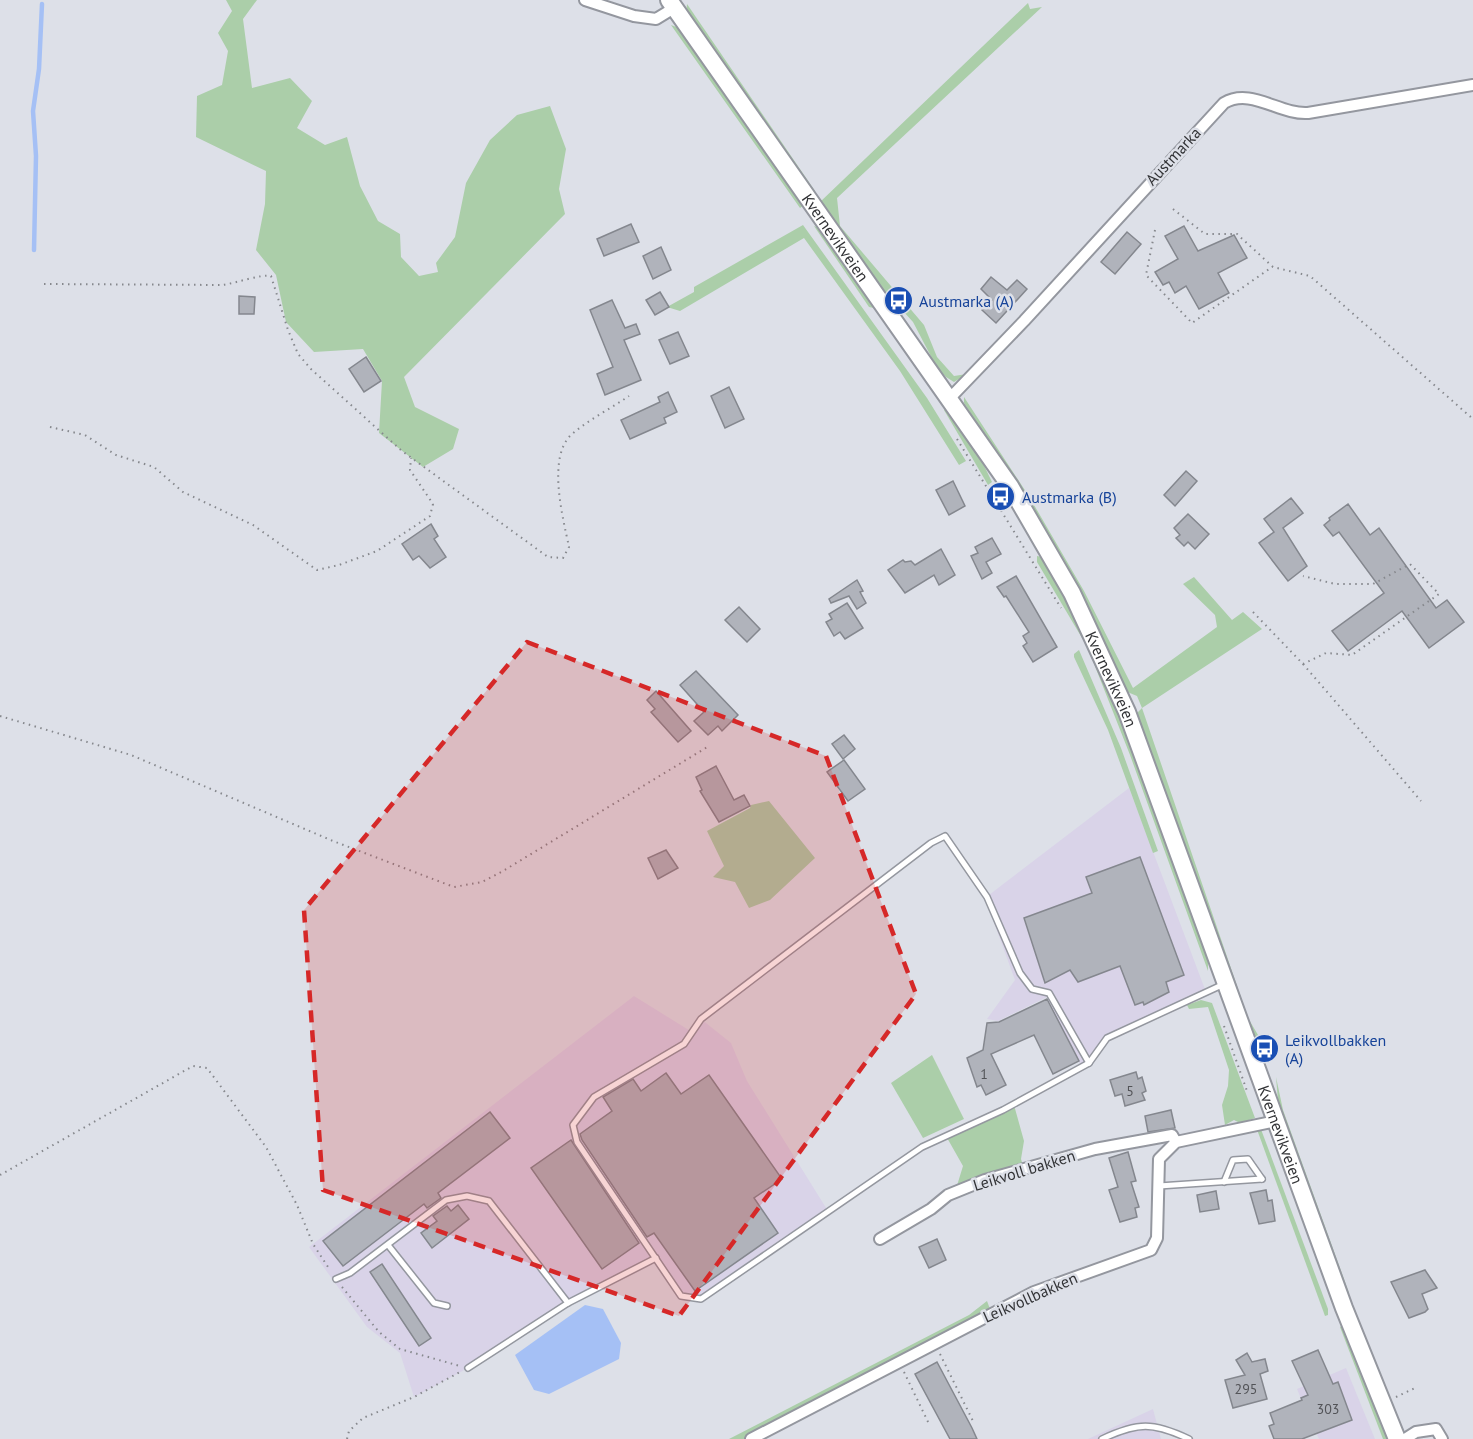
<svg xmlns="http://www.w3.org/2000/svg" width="1473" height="1439" font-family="'PT Sans',sans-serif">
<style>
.industrial{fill:#d9d3e8}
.green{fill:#abcea9}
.water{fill:#a5c0f5}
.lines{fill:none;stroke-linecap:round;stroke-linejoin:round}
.stream{stroke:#a5c0f5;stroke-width:4.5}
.building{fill:#b0b3bb;stroke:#84878e;stroke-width:1.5}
.service-casing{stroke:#94979f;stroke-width:8}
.minor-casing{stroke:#94979f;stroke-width:14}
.secondary-casing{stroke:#94979f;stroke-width:20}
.path{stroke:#86888d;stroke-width:2;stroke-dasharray:1.5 4.5;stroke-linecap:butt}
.service{stroke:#fff;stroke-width:5}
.minor{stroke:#fff;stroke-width:10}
.secondary{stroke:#fff;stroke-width:16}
.marked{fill:#d62828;fill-opacity:0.2;stroke:#d62828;stroke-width:4.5;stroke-dasharray:12 8;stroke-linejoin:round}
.labels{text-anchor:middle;stroke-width:5;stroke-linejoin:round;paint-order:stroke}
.number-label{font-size:14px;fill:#525357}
.street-label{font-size:16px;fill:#323336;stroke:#dde0e8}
.transit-label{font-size:16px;fill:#164399;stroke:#dde0e8;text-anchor:start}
</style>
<rect width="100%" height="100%" fill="#dde0e8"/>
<g class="industrial">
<polygon points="1129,788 1206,992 1107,1038 1082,1068 1047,997 998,1021 987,1019 1015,980 985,898"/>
<polygon points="634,996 692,1032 701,1019 731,1043 747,1081 828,1211 701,1299 681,1296 656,1258 568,1303 468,1368 414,1397 400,1353 367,1327 309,1247"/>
<polygon points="1346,1368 1375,1439 1319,1439 1309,1419 1297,1389"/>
<polygon points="1153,1409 1161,1439 1088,1439"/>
</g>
<g class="green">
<polygon points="226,0 257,0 243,19 252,88 290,78 312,101 297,128 325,145 347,137 360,186 378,221 400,234 401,257 419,276 438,272 436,263 455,237 466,183 490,140 517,115 550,106 566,149 559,189 565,214 404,377 415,407 459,429 453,449 423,467 379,433 382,381 363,349 314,352 286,322 276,275 256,250 265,204 266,171 196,137 197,96 222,85 228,51 218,33 232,11"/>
<polygon points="1028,3 1030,9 1042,7 837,198 840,226 924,325 937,357 954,376 967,374 954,382 946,377 936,366 913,322 872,277 819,203"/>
<polygon points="687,4 815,191 812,194 686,15"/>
<polygon points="671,25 679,28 740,118 804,205 800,208"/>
<polygon points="803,225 927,398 966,461 959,465 900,371 804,238 680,311 667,307 694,292 694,287"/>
<polygon points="814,226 819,228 874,308 869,307"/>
<path d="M964,397L1030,498L1084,591L1133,688L1217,627L1215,615L1183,584L1194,577L1232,620L1243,612L1262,629L1142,708L1248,1018L1271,1057L1266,1055L1247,1025L1136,721L1137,713L1142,708L1137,696L1125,691C1081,588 1025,497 964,403Z"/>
<polygon points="949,408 972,441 992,482 988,485 944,410"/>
<polygon points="1037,556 1042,557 1060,585 1085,639 1082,638 1037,562"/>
<polygon points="1079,650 1121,748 1158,851 1153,853 1108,730 1074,657 1074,654"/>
<polygon points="1089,651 1095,655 1117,707 1208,958 1208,971 1130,755"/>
<polygon points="769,801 815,858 770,900 749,908 735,882 713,877 724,866 707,831 750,808 751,805"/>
<polygon points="1201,1000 1212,1003 1255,1118 1240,1123 1234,1120 1225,1125 1222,1105 1228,1086 1229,1070 1208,1007 1189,1009 1187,1005"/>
<polygon points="932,1055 964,1119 923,1138 891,1083"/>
<polygon points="1276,1077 1283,1110 1349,1293 1346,1294 1279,1112"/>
<polygon points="1014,1105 1024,1141 1021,1159 1024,1169 955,1192 963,1166 946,1136"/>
<polygon points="1255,1124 1259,1124 1328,1309 1328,1315 1325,1316"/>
<polygon points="1019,1294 1021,1299 751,1439 729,1439 969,1315 987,1301 990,1309"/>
<polygon points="1343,1325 1388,1439 1383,1439 1340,1327"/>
</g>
<polygon class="water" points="585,1305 603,1309 621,1343 619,1359 549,1394 534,1390 515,1355"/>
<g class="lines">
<polyline class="stream" points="34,250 36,156 33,111 39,69 42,4"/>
</g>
<g class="building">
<polygon points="631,224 639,242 604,256 597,239"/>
<polygon points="1184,226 1198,251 1234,235 1247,258 1218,273 1229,293 1199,309 1186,286 1175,293 1169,282 1163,285 1155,272 1178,259 1165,236"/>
<polygon points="1127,232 1141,244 1115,274 1101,262"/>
<polygon points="661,247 671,270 653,279 643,256"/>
<polygon points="991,277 1007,290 1017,280 1027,289 996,323 982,310 992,300 981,289"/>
<polygon points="660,292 669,307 655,315 646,300"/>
<polygon points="239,296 255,297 254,314 239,314"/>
<polygon points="612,300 625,328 636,324 640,334 624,340 641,380 605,395 597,374 613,367 590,310"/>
<polygon points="678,332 689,356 670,364 659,340"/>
<polygon points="366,357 381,381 364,392 349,369"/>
<polygon points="729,387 744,419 725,428 711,396"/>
<polygon points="668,392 677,412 664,418 666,423 630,439 621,420 660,402 658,397"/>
<polygon points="1186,471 1197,481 1175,506 1164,495"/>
<polygon points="953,481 965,506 949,515 936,490"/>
<polygon points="1291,498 1303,513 1283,528 1307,566 1288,581 1259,543 1274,532 1264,519"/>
<polygon points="1348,504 1370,535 1379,528 1436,608 1447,600 1464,622 1429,648 1402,611 1348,651 1332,631 1384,593 1339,532 1333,536 1324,525 1330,520 1329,518"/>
<polygon points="1188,514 1209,534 1195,549 1188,542 1184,546 1176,538 1180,535 1174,528"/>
<polygon points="431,524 438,536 434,539 446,557 430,568 419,556 413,560 402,544"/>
<polygon points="992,538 1001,554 986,562 992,573 982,579 971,556 978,553 975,547"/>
<polygon points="941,549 955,575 939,585 934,575 905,593 888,570 903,560 905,562 911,561 915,565"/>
<polygon points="1016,576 1057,647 1033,662 1023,646 1027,643 1023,636 1029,632 1006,596 1004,597 997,587"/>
<polygon points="857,580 863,591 860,592 866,603 857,609 849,596 831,603 829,599"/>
<polygon points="847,603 863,628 845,639 840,632 834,636 826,622 832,619 829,614"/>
<polygon points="739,607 760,629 747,642 725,620"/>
<polygon points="696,671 738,715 722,731 718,726 708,735 694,721 704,712 680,685"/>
<polygon points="656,691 691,731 678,742 651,712 655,709 647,700"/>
<polygon points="844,735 855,749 843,759 832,744"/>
<polygon points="844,760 865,789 848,801 827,772"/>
<polygon points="716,766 734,800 744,795 750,806 719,822 700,791 702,790 696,777"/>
<polygon points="666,850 678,868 658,879 648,858"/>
<polygon points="1140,857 1184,975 1166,982 1169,992 1144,1005 1143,1002 1135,1005 1120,966 1078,982 1070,970 1045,983 1024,918 1092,893 1086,877"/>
<polygon points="1047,999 1079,1061 1053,1074 1034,1035 991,1054 1006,1085 986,1095 981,1085 977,1087 967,1058 983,1050 987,1023 999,1022"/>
<polygon points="1136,1072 1138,1079 1142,1077 1146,1091 1142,1093 1145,1100 1125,1106 1122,1094 1115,1096 1110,1080"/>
<polygon points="666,1073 681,1094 709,1075 782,1179 754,1198 778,1233 695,1291 654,1233 647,1237 582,1140 580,1134 612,1111 603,1097 633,1079 641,1091"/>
<polygon points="1171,1110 1175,1128 1148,1132 1145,1116"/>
<polygon points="490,1112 510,1138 438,1193 441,1198 427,1208 424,1204 343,1266 323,1241"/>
<polygon points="571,1140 639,1243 602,1269 531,1168"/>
<polygon points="1128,1152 1136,1181 1131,1182 1139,1207 1135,1208 1137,1217 1120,1222 1109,1190 1118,1187 1109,1158"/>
<polygon points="1266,1190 1268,1201 1272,1200 1275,1221 1259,1224 1250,1193"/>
<polygon points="1216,1191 1219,1209 1200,1212 1197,1195"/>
<polygon points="458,1205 469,1219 432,1248 421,1233 437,1221 433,1216 447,1206 451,1211"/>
<polygon points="937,1239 946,1260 929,1268 919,1247"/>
<polygon points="382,1264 431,1338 419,1346 370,1272"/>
<polygon points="1425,1270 1437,1288 1422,1294 1428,1309 1425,1312 1409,1318 1391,1282"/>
<polygon points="1318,1350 1333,1384 1338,1382 1352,1420 1302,1439 1274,1439 1269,1426 1274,1424 1270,1413 1302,1400 1301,1398 1308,1395 1292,1361"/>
<polygon points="1247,1353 1252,1362 1265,1359 1268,1371 1260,1374 1267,1399 1233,1408 1225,1380 1245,1375 1236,1360"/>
<polygon points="937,1362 972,1428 977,1439 950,1439 915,1374"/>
</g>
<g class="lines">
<defs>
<g id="service">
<polygon points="945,836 987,897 1020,973 1032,989 1049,993 1089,1063 1003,1110 922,1147 701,1299 681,1296 577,1142 573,1125 594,1097 684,1044 701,1019 931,843"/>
<polyline points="1089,1063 1107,1038 1224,984"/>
<polyline points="1224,1182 1233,1160 1248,1159 1262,1179"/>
<polyline points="1159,1186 1262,1179"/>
<polyline points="388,1245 434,1303 447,1306"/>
<polyline points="336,1279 350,1273 446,1200 467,1196 489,1201 568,1303"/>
<polyline points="468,1368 568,1303 656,1258"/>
<path d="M1102,1439C1138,1422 1153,1422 1189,1439"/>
</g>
<g id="minor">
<polyline points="585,0 634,16 656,19 674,8"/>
<path d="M950,398L1024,321L1224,103C1251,87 1280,115 1308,113L1473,85"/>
<polyline points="880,1239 931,1209 948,1195 985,1180 1095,1149 1172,1135 1176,1142"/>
<polyline points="751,1439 1034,1292 1151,1250 1157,1238 1159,1159 1176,1142 1276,1121"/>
<polyline points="1405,1439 1416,1432 1436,1429 1442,1439"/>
</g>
<g id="secondary">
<path id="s1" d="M669,0L1010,486L1072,593L1127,712L1344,1308L1397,1439"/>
</g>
</defs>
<use href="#service" class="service-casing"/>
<use href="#minor" class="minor-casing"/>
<use href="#secondary" class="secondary-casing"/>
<g class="path">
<polyline points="1173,209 1205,234 1237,234 1273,267 1310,276 1473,419"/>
<polyline points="1155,230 1146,275 1192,323 1272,267"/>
<path d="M44,284L223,285C236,283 261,274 271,276L288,330L298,354L311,369L402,451L548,557L563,558L569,547C563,518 547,458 571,435C588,420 610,409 629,396"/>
<polyline points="50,427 85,435 116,455 154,467 183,492 253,525 317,570 339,565 377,551 430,516 433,504 410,470 411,458"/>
<polyline points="957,439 1061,608"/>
<polyline points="1253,612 1303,664 1326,653 1352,655 1439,594 1410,564 1373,584 1335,584 1303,576"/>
<polyline points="1303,664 1421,801"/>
<polyline points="0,716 131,755 333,841 454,887 482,882 503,871 709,746"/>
<polyline points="1224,1026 1247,1091"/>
<polyline points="0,1175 193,1066 207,1068 266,1147 297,1205 313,1244 330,1270"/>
<polyline points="342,1287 379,1332 400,1349 460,1366"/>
<polyline points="940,1354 973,1421"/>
<polyline points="904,1372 930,1426"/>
<polyline points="1396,1397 1415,1388"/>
<polyline points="347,1439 349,1431 363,1418 414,1397 460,1372"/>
</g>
<use href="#service" class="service"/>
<use href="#minor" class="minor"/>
<use href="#secondary" class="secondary"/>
</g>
<path class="marked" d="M527,642L826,756L916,994L679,1316L323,1190L304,910Z"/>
<defs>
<symbol id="bus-disc" viewBox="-11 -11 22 22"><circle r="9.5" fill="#1a4fb4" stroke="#dde0e8"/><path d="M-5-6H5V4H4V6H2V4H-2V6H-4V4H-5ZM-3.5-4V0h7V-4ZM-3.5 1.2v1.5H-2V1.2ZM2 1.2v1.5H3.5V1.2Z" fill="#fff"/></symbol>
</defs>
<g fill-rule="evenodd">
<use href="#bus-disc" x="882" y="284" width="33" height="33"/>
<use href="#bus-disc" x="984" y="480" width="33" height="33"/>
<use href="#bus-disc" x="1248" y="1032" width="33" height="33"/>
</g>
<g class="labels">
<g class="number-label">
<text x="984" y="1079">1</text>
<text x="1130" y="1096">5</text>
<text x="1246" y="1394">295</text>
<text x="1328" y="1414">303</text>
</g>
<g class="street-label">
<text transform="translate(1173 156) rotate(-47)" y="6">Austmarka</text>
<text dy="6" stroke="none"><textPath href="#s1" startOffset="290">Kvernevikveien</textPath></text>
<text dy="6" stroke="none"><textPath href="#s1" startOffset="812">Kvernevikveien</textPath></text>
<text dy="6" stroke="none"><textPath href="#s1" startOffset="1298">Kvernevikveien</textPath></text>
<text transform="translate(1024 1170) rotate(-17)" y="6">Leikvoll bakken</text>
<text transform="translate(1030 1297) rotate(-24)" y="6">Leikvollbakken</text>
</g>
<g class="transit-label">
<text x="919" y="307">Austmarka (A)</text>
<text x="1022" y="503">Austmarka (B)</text>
<text x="1285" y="1046">Leikvollbakken<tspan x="1285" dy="18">(A)</tspan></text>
</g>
</g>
</svg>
